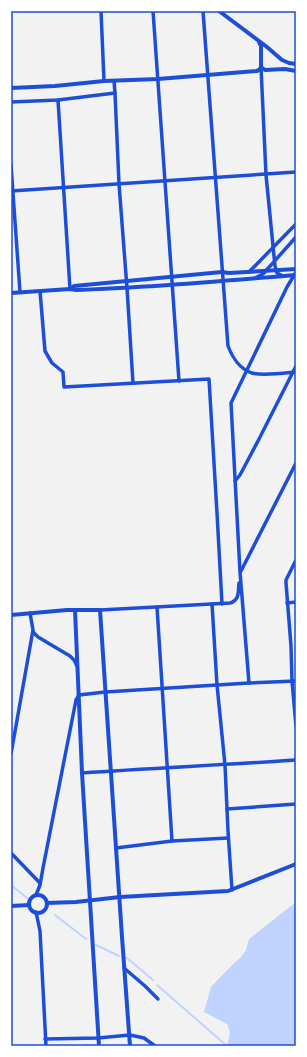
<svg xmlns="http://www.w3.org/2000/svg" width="307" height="1057" font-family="'Fira Sans Condensed',sans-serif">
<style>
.water{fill:#bfd3fe}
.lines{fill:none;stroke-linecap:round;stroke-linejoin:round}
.stream{stroke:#bfd3fe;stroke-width:2}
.minor{stroke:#1d4ed8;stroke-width:3.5}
.tertiary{stroke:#1d4ed8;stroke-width:4}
.neatline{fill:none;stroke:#1d4ed8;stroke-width:1.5}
</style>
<rect width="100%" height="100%" fill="#f2f2f2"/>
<polygon class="water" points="296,902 296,1046 227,1046 230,1032 227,1024 204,1012 211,987 231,966 241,957 246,950 249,939"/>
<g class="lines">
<g class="stream">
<polyline points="11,885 27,898"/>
<polyline points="55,915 86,939"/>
<polyline points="96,945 119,956"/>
<polyline points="127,958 153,980"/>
<polyline points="157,985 227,1046"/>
</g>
<g class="minor">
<polyline points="101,11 104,81"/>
<polyline points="153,11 179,381"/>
<path d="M203,11L228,346C232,357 240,369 252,373C262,376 285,373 296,372"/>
<polyline points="261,67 266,175 275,266 277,273 283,276"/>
<polyline points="114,81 115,93 119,184 127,288 133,383"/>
<polyline points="58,100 70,289"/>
<polyline points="11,102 58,100 115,93"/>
<polyline points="11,165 20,292"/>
<polyline points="11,191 296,172"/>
<polyline points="249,272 296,224"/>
<polyline points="255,278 263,274 296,237"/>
<polyline points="40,291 45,351 52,363 63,372 64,387 209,379 217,513 222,604"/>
<polyline points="235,481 240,475 258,441 296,366"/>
<polyline points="296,560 286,580 286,583 291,646 292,681 296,726"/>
<polyline points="241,571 296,463"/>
<polyline points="287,603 296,602"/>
<polyline points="212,604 217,685 225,765 228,831 232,890"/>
<polyline points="157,607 172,841"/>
<path d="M100,610L230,603C240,600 238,591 239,583"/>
<polyline points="33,632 38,637 70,656 74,660 77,666"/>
<polyline points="249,683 240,572 231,403 287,287 296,272"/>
<polyline points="11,754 33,630 30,613"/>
<path d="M82,773C153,768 225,765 296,760"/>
<polyline points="227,809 296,804"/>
<polyline points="116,848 172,841 228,838"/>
<polyline points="11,853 39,882 40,884"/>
<polyline points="36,895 40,885 43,868 76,700 79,695 105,692 249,683 296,681"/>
<polyline points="36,912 40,931 46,1046"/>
<polyline points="124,968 145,986 158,999"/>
<polyline points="45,1039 98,1038 130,1035 144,1038 155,1046"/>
</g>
<g class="tertiary">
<polyline points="219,11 267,47 282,60 289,63 296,64"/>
<polyline points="259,42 261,46 261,67"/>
<polyline points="261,67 265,70 285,69 296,71"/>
<polyline points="11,88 55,86 104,81 158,79 257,71 260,69 261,67"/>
<polyline points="70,289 74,286 222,272 229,273 296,269"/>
<path d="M11,293L70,289L76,290C149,288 223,281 296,275"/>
<polyline points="75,610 82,773 99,1046"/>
<polyline points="11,615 67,610 100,610 122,937 130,1046"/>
<circle cx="38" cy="904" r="9"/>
<polyline points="47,903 76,902 120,897 228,891 296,864"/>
<polyline points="11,906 29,905"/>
</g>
</g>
<rect width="307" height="1057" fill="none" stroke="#ffffff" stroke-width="24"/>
<rect x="12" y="12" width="283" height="1033" class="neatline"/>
</svg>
